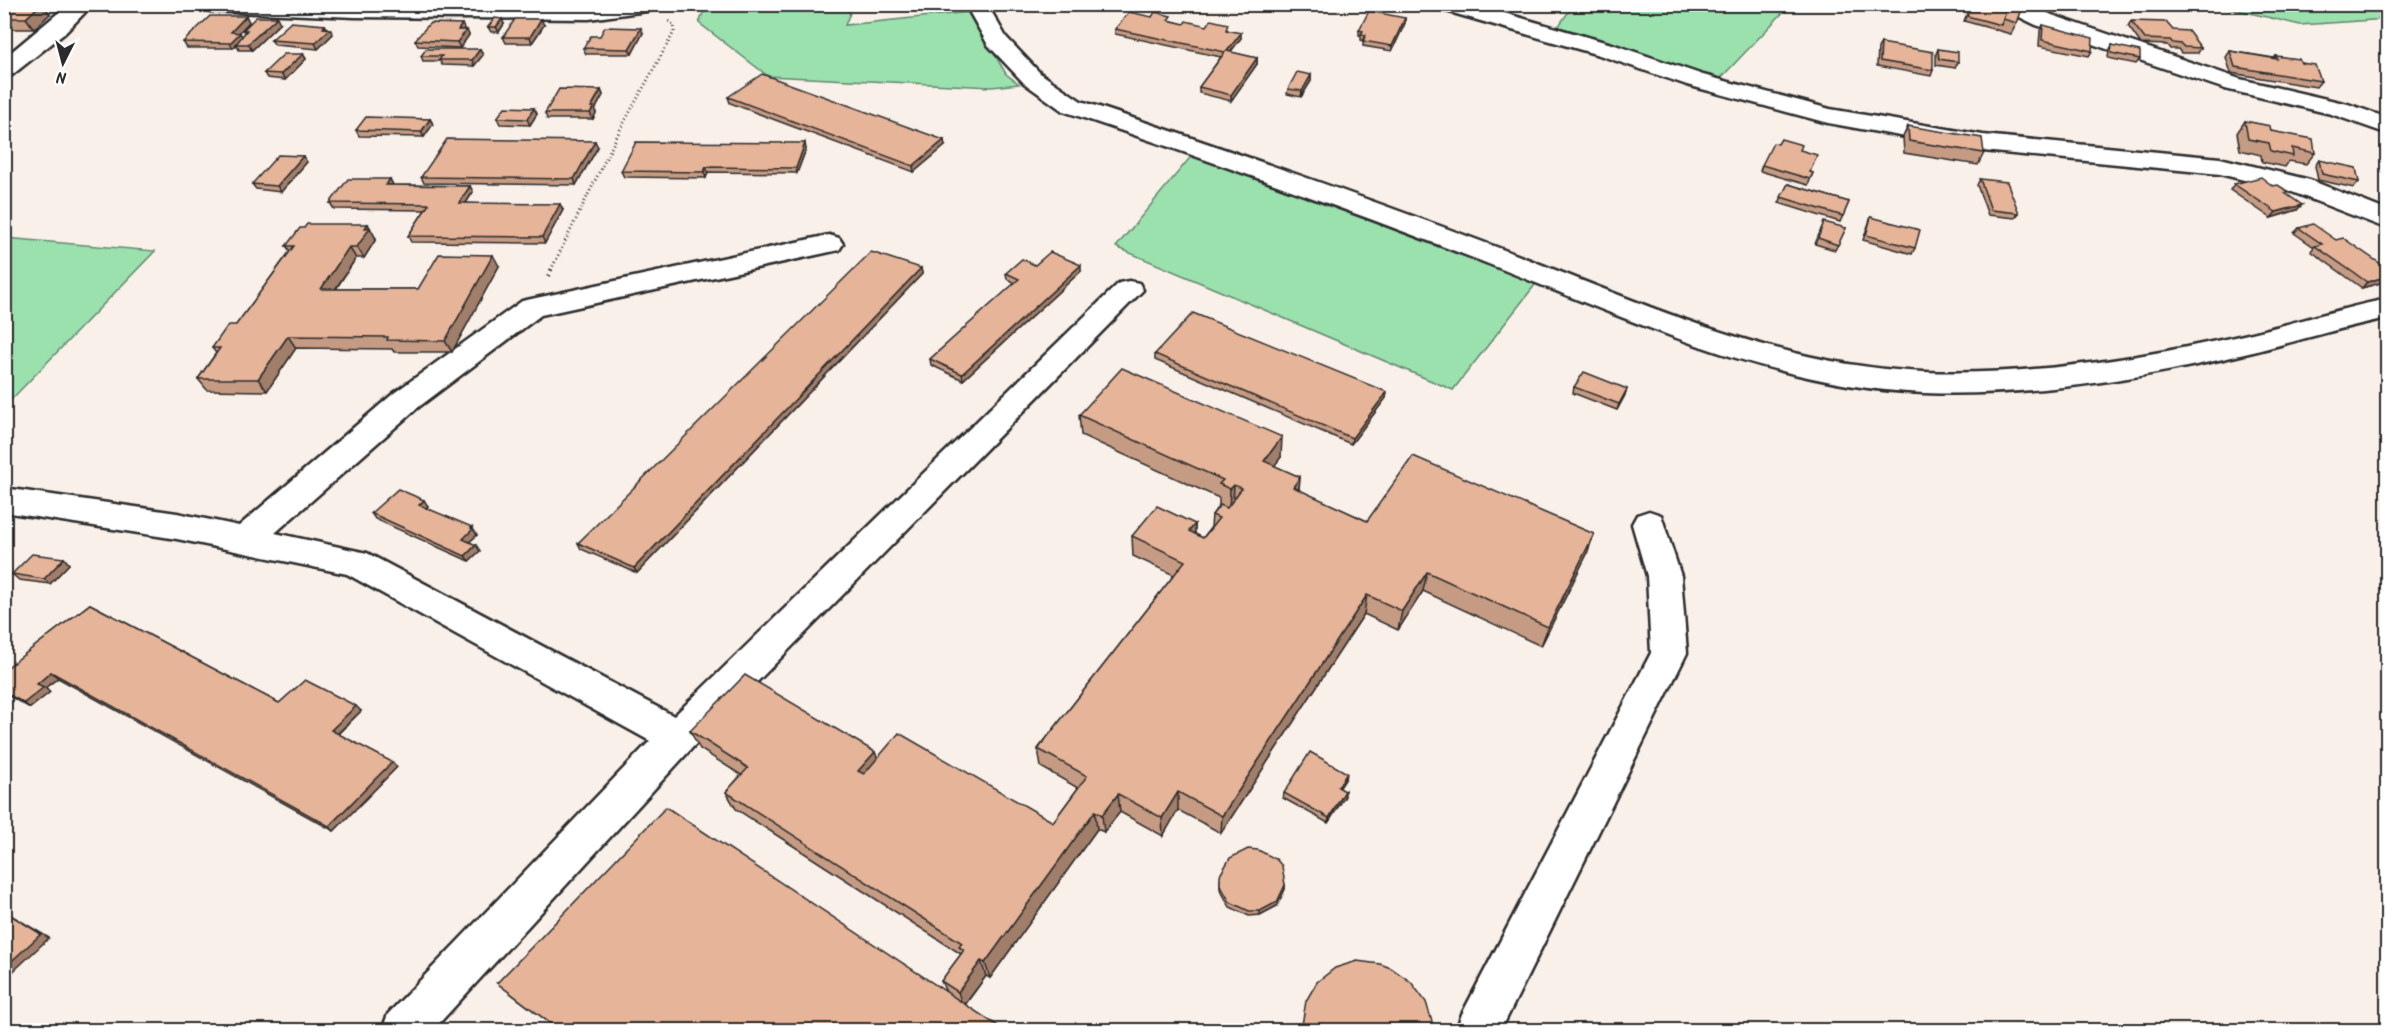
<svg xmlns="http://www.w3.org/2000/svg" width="2392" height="1035" font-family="Kalam,sans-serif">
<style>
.green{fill:#9ae1ae;stroke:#62866c;stroke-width:1.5}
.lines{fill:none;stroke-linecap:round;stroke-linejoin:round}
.minor-casing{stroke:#2b2b2b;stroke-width:5}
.path-far1{stroke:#2b2b2b;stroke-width:3;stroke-dasharray:1 3;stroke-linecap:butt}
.path{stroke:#2b2b2b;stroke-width:4;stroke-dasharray:1.5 4.5;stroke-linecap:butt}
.minor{fill:#fff;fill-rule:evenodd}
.wall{fill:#c69b83;stroke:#2b2b2b;stroke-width:1.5}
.shaded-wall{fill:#a17e6a;stroke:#2b2b2b;stroke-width:1.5}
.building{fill:#e6b498;stroke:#2b2b2b;stroke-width:1.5}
</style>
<rect width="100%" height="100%" fill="#faf0ea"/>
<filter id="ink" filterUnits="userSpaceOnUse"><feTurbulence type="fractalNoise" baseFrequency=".0167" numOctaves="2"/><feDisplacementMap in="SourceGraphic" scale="12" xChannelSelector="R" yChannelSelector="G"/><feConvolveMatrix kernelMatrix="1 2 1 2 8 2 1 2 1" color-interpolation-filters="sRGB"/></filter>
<g filter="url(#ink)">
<g class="green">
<polygon points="719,4 844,5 850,13 845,25 970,12 1006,74 1019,84 992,87 768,76 699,23 703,13"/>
<polygon points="1573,5 1790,5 1719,80 1614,43 1558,27"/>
<polygon points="2216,5 2387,5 2387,19 2300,25"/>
<polygon points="1193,154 1271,179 1538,281 1453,390 1116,247"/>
<polygon points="5,238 155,251 5,406 4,238"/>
</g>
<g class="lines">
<defs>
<g id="minor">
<polygon points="69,4 93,4 65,33 12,75 4,77 4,58"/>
<polygon points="200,4 658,4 655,9 647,11 589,19 355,17 211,11 203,9"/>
<path d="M965,4H987L1006,37L1040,73L1081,101C1221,147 1361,196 1499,248C1636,300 1775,366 1924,372C2032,376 2143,358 2248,334C2295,323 2341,308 2388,299V318C2342,327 2298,341 2253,352C2147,378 2034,397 1924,393C1769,387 1623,316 1481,261C1343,208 1204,158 1063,111L1024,83L988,45Z"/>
<polygon points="1436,4 1473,4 1615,45 1703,75 1830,109 1983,135 2220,158 2310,180 2388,211 2388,229 2292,192 2220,174 1983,151 1828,123 1687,85 1599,55 1439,9"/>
<polygon points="2000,4 2030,4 2052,15 2240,79 2348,104 2388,118 2388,134 2331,114 2225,89 2036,25 2003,9"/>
<polygon points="829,235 839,238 843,244 839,250 541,315 416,409 275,533 367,553 674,716 1119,283 1129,281 1139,283 1143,290 691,749 433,1030 382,1030 388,1014 650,741 347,574 177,539 4,512 4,488 177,513 239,526 394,393 522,301"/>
<polygon points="1649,511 1661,515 1681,576 1687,653 1501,1030 1456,1030 1462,1014 1651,653 1647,576 1632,524 1637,515"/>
</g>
</defs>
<use href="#minor" class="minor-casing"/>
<polyline class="path-far1" points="551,270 620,130 674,32 674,26 668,20"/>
<polyline class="path" points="548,276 552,268"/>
<use href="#minor" class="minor"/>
</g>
<g class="wall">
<polygon points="4,4 50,14 34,29 4,29"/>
<polygon points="1471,4 1489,4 1485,9"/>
<polygon points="1971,4 2006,11 2008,6 2017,23 2011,34 1964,21"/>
<polygon points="246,16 249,22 239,33 242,37 245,33 243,30 280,23 252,50 239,50 237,45 233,48 187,48 183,42"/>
<polygon points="1405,18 1405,23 1392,51 1363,46 1363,41 1361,40 1361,36 1359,35 1359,30"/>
<polygon points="1172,21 1184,24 1228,30 1241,38 1230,52 1257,58 1257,64 1231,101 1199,93 1199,87 1221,57 1115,34 1115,29"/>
<polygon points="2131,21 2173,30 2201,48 2198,53 2181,53 2178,49 2170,49 2167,45 2141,44 2128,26"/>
<polygon points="504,24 499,32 491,32 488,27"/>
<polygon points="325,25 327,28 333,34 318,49 275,45 271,40"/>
<polygon points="544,25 532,43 506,43 503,37"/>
<polygon points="2043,25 2092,51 2089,56 2039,46 2040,31"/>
<polygon points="465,30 469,35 460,48 418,46 415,40"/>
<polygon points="643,33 632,54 586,54 583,48"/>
<polygon points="1881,43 1933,70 1931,76 1877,66 1878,48"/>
<polygon points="2112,45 2140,59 2136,64 2108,58 2109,51"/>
<polygon points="480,49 483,55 474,66 442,65 440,61 423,61 421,56"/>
<polygon points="1938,49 1958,62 1955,68 1936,65 1936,54"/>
<polygon points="2230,51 2274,58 2276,56 2301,63 2321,81 2316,87 2231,73 2226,57"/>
<polygon points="303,54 306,59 285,80 267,78 264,73"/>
<polygon points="1311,75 1311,81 1301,97 1287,94 1288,89"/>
<polygon points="601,90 603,95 595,110 596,113 593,119 547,119 545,113"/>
<polygon points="728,97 945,146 914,172 730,103"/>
<polygon points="534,108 537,114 530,125 500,124 497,118"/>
<polygon points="430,119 433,124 424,137 359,136 356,130"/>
<polygon points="2245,121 2271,131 2315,153 2306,164 2289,161 2285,167 2262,162 2261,155 2240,150 2237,133"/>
<polygon points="1908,126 1984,153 1978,165 1904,153 1903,137"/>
<polygon points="598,147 576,185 424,183 421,177"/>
<polygon points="806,149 797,173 708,172 706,178 624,177 621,171"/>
<polygon points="1800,150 1810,172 1813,173 1808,185 1760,171 1762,165"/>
<polygon points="2319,160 2359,182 2354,188 2318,180 2315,166"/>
<polygon points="307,162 281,192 256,189 252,184"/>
<polygon points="390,179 393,185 470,186 473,192 466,203 563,210 545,243 411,242 408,236 425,210 334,209 330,203"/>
<polygon points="1980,179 2019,213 2015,218 1988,215 1977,185"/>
<polygon points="1788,184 1849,202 1840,222 1779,203"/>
<polygon points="2234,184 2287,195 2297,210 2271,218 2230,190"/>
<polygon points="1871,217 1915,248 1912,254 1863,240"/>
<polygon points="368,224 376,239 364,258 356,258 336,289 418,289 499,266 452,352 394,352 392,349 296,348 267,391 207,390 198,379 216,353 212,348 236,325 290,251 286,246"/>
<polygon points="1822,227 1846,228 1835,250 1815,244"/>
<polygon points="2299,228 2336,240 2388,269 2388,281 2362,288 2311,251 2314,247 2294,233"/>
<polygon points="1035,265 1081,271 963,380 931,365 930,359 1015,283 1007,279 1006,273"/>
<polygon points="921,268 922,274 637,573 581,549 578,543"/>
<polygon points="1155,354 1387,392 1386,398 1351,444 1155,360"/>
<polygon points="1574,387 1627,389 1625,395 1617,410 1573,393"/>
<polygon points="1079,415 1281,457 1274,466 1300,477 1299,490 1367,521 1587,554 1541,646 1423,591 1398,630 1364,614 1221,833 1178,810 1163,836 1120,812 1104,832 1097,829 990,978 986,976 965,1005 1004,1030 559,1030 497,983 946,992 941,981 961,954 736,809 726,792 741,775 700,749 690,731 875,752 877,758 1053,822 1078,788 1041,767 1038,749 1174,575 1133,556 1132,536 1195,524 1195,534 1203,538 1211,527 1212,515 1219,505 1219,498 1081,435"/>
<polygon points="428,506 426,508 476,533 477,535 469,542 476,545 480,551 469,561 375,519 371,513"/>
<polygon points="64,558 69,564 50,584 19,580 12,574"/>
<polygon points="90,604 279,703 361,711 338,734 397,767 334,831 58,678 45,688 50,692 30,708 4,693 4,670"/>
<polygon points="1346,778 1339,788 1345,796 1328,823 1283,798 1284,793"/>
<polygon points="1220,879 1285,885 1285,889 1277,906 1260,915 1249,916 1230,907 1220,889"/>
</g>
<g class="shaded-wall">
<polygon points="41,4 43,4 50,14 34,29 26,18"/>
<polygon points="246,16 249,22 234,38 231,32"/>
<polygon points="277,17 280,23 252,50 248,44"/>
<polygon points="1405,18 1405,23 1392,51 1392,46"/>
<polygon points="502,19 504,24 499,32 496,27"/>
<polygon points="541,19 544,25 532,43 530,37"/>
<polygon points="462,24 465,30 458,30"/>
<polygon points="325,25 328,30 330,29 333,34 318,49 315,43 323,28"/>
<polygon points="641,28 643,33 632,54 629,49"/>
<polygon points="467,30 469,35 460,48 457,42"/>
<polygon points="240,33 243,38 233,48 230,43"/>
<polygon points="1241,33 1241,38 1227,57 1227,51"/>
<polygon points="480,49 483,55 474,66 472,60"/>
<polygon points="303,54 306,59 285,80 281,74"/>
<polygon points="1257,58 1257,64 1231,101 1231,95"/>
<polygon points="1311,75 1311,81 1301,97 1302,91"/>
<polygon points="601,90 603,95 595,110 596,113 593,119 590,113 591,107"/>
<polygon points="534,108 537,114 530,125 527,119"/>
<polygon points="430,119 433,124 424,137 421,132"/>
<polygon points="944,140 945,146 914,172 913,166"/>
<polygon points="595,141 598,147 576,185 574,179"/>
<polygon points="805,143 806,149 797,173 796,168"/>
<polygon points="303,156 307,162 281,192 277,186"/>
<polygon points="706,167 708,172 706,178 704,172"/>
<polygon points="390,179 393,185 386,185"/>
<polygon points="470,186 473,192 462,209 459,203"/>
<polygon points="560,204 563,210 545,243 542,237"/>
<polygon points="2302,205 2297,210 2271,218 2276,212"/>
<polygon points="368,224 376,239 364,258 357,247 365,228"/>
<polygon points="349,247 356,258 328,300 321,289"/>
<polygon points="493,255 499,266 452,352 445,341"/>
<polygon points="1081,265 1081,271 963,380 962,374"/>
<polygon points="921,268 922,274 637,573 634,568"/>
<polygon points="2388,276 2388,281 2362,288 2367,282"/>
<polygon points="288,336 296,348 267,391 258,379"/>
<polygon points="1627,389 1625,395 1617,410 1619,404"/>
<polygon points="1387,392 1386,398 1351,444 1352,438"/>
<polygon points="1282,437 1281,457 1263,481 1264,461"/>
<polygon points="1300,477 1298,497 1293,487"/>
<polygon points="1234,485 1233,505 1229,510 1230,489"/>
<polygon points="424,500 428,506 422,511 419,505"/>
<polygon points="1195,524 1195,544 1189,531"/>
<polygon points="472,527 477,535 466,545 463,539"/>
<polygon points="1594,534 1587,554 1541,646 1548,627"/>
<polygon points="476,545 480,551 469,561 465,556"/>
<polygon points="64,558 69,564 50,584 44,579"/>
<polygon points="1427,572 1423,591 1398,630 1402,611"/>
<polygon points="1367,595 1364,614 1221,833 1222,816"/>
<polygon points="51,672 58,678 45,688 50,692 30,708 24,703 37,684"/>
<polygon points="356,706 361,711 336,735 331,730"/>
<polygon points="875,752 882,770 866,789 858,771"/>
<polygon points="392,762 397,767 334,831 329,826"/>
<polygon points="1347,773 1346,778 1337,792 1338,787"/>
<polygon points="1345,791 1345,796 1328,823 1329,818"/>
<polygon points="1178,792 1178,810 1163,836 1162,818"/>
<polygon points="1118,794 1120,812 1104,832 1102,815"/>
<polygon points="1095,811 1097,829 990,978 985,963"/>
<polygon points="1285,885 1285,889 1277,906 1260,915 1260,911"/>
<polygon points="4,911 49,938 4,980"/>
<polygon points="981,961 986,976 963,1007 958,992"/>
</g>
<g class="building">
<polygon points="4,4 41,4 26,18 4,18"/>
<polygon points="1971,4 1978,4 2006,11 2001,25 1967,16"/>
<polygon points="2008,6 2022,9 2017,23 2003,19"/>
<polygon points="1369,11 1405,18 1392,46 1363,41 1366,35 1361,34 1363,31 1359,30"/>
<polygon points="1129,12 1152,17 1155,12 1171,16 1168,20 1184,24 1186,21 1207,26 1211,20 1228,24 1226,30 1241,33 1227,51 1257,58 1231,95 1199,87 1225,52 1115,29"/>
<polygon points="210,16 246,16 231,32 240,33 230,43 183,42"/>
<polygon points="256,17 277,17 248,44 236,44 247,30 243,30"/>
<polygon points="495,18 502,19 496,27 488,27"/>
<polygon points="515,19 541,19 530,37 503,37"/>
<polygon points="2131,21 2166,22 2173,30 2188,31 2201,48 2184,47 2181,44 2173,43 2170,40 2145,39"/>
<polygon points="291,22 325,25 323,28 330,29 315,43 271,40"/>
<polygon points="430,23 462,24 458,30 467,30 457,42 415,40"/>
<polygon points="2043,25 2093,38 2092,51 2042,40"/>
<polygon points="605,27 641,28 629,49 583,48 591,36 600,36"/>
<polygon points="1881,43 1933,52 1933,70 1880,61"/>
<polygon points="2112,45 2140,51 2140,59 2111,53"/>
<polygon points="426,49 480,49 472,60 439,60 442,56 421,56"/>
<polygon points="1938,49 1958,52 1958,62 1939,59"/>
<polygon points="2230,51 2277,59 2276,56 2299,59 2301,63 2315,65 2321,81 2235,67"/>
<polygon points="284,54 303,54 281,74 264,73"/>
<polygon points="1297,72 1311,75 1302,91 1288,89"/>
<polygon points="762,74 944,140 913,166 728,97"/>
<polygon points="559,89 601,90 591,107 594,107 590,113 545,113"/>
<polygon points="505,107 534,108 527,119 497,118"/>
<polygon points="366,117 430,119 421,132 356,130"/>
<polygon points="2245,121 2270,126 2271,131 2313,139 2315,153 2292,148 2293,156 2271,151 2269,143 2248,139"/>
<polygon points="1908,126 1982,138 1984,153 1909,141"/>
<polygon points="447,139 595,141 574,179 421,177"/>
<polygon points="1781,139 1802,145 1800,150 1817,155 1810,172 1813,173 1810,179 1762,165 1773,143 1778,144"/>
<polygon points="636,142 805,143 796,168 706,167 704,172 621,171"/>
<polygon points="278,155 303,156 277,186 252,184"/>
<polygon points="2319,160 2356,168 2359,182 2322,174"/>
<polygon points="2261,177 2273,186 2278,185 2289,192 2285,193 2302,205 2276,212 2234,184"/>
<polygon points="348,179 390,179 386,185 470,186 459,203 560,204 542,237 408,236 429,204 330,203"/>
<polygon points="1980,179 2007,182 2019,213 1991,210"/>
<polygon points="1788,184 1849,202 1843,216 1781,197"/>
<polygon points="1871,217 1920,230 1915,248 1866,235"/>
<polygon points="1824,222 1846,228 1838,245 1818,238"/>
<polygon points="307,224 368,224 365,228 370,228 357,247 349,247 321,289 418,289 439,254 493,255 445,341 387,340 388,337 288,336 258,379 198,379 220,348 212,348 228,325 236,325 294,246 286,246 300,228 304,228"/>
<polygon points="2313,224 2336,240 2343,238 2388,269 2388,276 2367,282 2315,246 2322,244 2299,228"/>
<polygon points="871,252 921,268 634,568 578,543"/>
<polygon points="1050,252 1081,265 962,374 930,359 1019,279 1006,273 1022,259 1035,265"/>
<polygon points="1193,313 1387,392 1352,438 1155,354"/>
<polygon points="1122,368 1282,437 1264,461 1300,477 1293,487 1367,521 1413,456 1594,534 1548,627 1427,572 1402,611 1367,595 1222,816 1178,792 1162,818 1118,794 1102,815 1095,811 985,963 981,961 958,992 941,981 964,950 959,947 962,943 726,792 748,768 690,731 745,675 875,752 858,771 864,774 899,733 1053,822 1087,776 1038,749 1185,561 1132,536 1157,506 1195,524 1189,531 1203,538 1219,518 1212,515 1220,505 1227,508 1242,488 1234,485 1230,489 1219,484 1223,480 1079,415"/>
<polygon points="1584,372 1627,389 1619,404 1574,387"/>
<polygon points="398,489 424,500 419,505 472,527 471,528 473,529 463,539 476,545 465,556 371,513"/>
<polygon points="32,554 64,558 44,579 12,574"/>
<polygon points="90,604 279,703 305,680 356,706 331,730 392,762 329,826 51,672 37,684 44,687 24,703 4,692 4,670"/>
<polygon points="1310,752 1347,773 1338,787 1345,791 1329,818 1284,793"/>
<polygon points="666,807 1004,1030 559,1030 497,983"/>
<polygon points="1248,849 1258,850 1276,859 1282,866 1285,885 1277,902 1260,911 1249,911 1230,902 1220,885 1220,875 1230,858"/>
<polygon points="4,911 41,934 4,968"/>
<polygon points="1357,961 1380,964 1391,968 1411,982 1426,1002 1433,1025 1433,1030 1304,1030 1302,1025 1306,1001 1317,982 1335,968"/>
</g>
</g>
<rect width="2392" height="1035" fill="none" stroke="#fff" stroke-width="24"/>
<rect x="12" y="12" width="2368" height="1011" fill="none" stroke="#2b2b2b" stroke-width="2" filter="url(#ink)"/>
<g transform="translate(63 63) rotate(186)" stroke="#ffffff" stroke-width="4.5" paint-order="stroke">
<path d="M0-4.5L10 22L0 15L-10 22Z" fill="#2b2b2b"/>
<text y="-9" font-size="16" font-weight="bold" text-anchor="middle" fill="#2b2b2b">N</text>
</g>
</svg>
